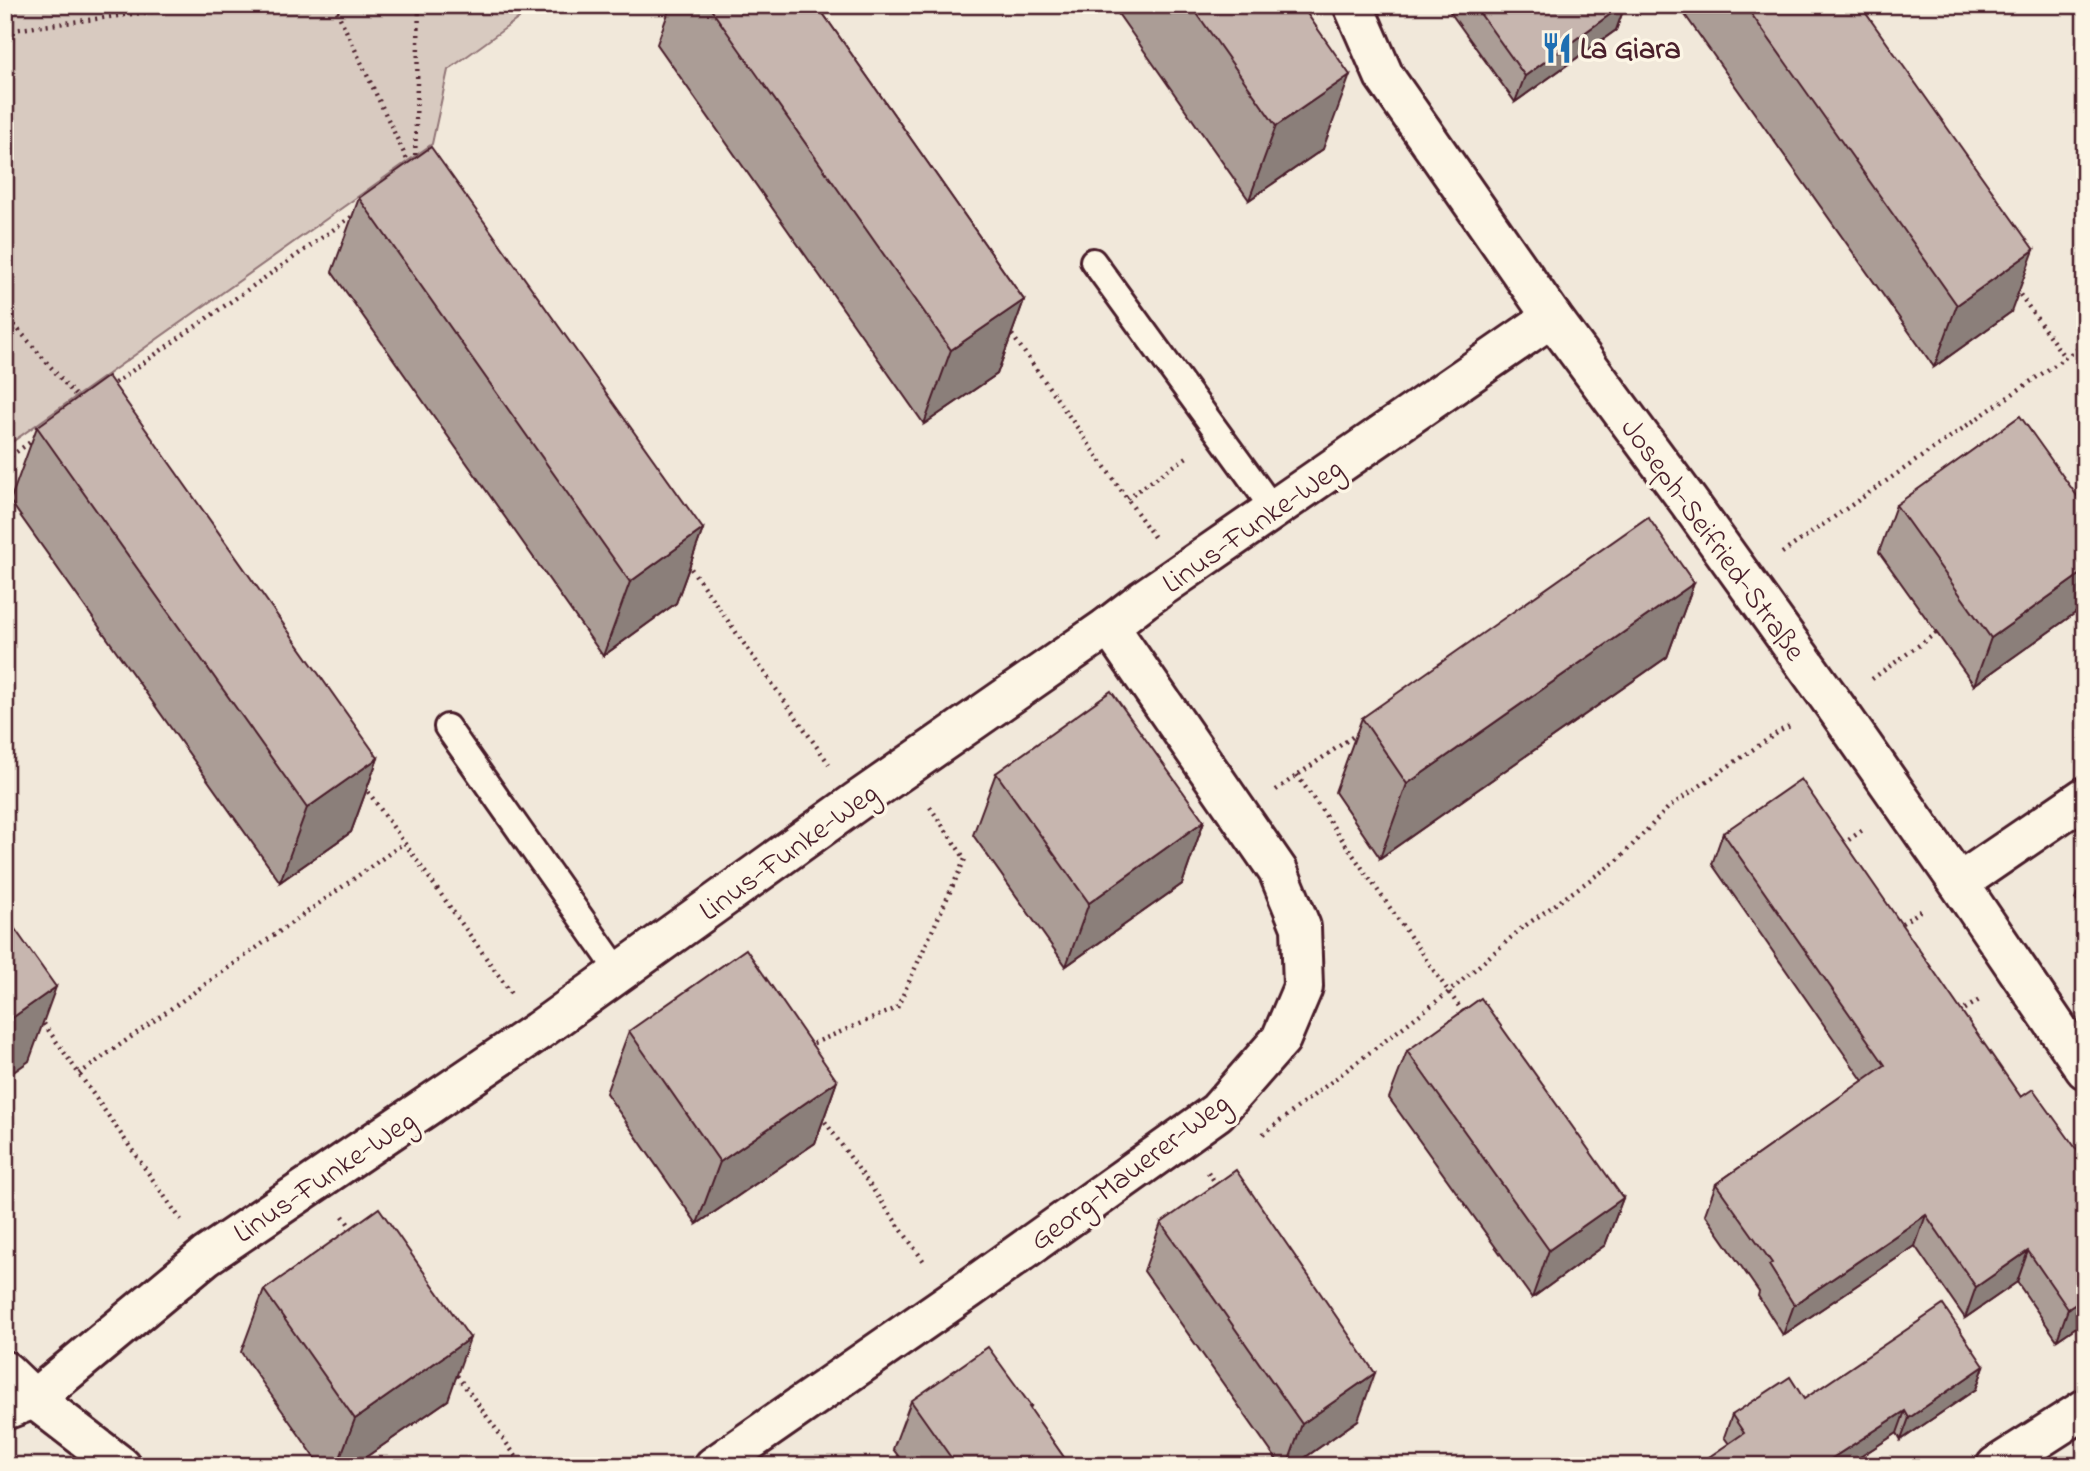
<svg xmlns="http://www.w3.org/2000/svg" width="2090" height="1471" font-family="'Indie Flower',sans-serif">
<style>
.green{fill:#d8cac0;stroke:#917476;stroke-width:2}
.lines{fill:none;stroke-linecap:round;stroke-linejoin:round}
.service-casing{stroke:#4a1f2b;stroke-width:30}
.minor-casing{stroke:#4a1f2b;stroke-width:44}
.path{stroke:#4a1f2b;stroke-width:4.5;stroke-dasharray:2 5;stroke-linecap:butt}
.service{stroke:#fcf5e5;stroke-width:24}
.minor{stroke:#fcf5e5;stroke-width:38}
.wall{fill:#ab9d96;stroke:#4a1f2b;stroke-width:2}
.shaded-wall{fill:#8b7f7a;stroke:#4a1f2b;stroke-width:2}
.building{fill:#c7b6af;stroke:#4a1f2b;stroke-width:2}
.labels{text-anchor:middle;stroke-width:7;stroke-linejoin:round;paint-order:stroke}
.poi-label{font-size:30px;font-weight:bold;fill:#4a1f2b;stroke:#fcf5e5;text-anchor:start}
.street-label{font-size:30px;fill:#4a1f2b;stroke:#fcf5e5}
</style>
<rect width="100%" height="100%" fill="#f1e8da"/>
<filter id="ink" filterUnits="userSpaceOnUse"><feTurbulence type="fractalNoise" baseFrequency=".0143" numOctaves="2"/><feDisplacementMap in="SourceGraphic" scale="14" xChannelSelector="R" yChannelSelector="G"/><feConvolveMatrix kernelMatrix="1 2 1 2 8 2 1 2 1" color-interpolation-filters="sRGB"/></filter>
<g filter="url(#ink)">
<polygon class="green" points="5,5 537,5 448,70 432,144 5,447"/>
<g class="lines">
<defs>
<g id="service">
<polyline points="1093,261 1274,510"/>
<polyline points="447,727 619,972"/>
</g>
<g id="minor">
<polyline points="1353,5 1384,76 1552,317 1688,501 1835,706 1960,885 2085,1069"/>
<polyline points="1959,883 2085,797"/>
<polyline points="5,1371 34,1399 121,1466"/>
<polyline points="5,1410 34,1399 206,1256 538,1031 856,802 1109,626 1144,599 1552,317"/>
<polyline points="714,1466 969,1289 1217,1112 1281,1039 1303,987 1301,927 1278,871 1109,626"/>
<polyline points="1996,1466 2085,1409"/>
</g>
</defs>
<use href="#service" class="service-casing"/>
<use href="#minor" class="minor-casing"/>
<g class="path">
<polyline points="334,5 411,168"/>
<polyline points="5,31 200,5"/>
<polyline points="415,162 419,5"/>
<polyline points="2016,289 2065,358"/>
<polyline points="5,314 81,402"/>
<polyline points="1008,329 1154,537"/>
<polyline points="109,387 357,213"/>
<polyline points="5,460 36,438"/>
<polyline points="1127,498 1187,457"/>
<polyline points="1782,553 2085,344"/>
<polyline points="687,563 829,764"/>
<polyline points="1872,679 1936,633"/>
<polyline points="1297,775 1465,1015"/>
<polyline points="364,786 511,993"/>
<polyline points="1276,790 1358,733"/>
<polyline points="1843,844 1864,829"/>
<polyline points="1896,927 1921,911"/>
<polyline points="1959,1013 1981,999"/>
<polyline points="40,1018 181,1220"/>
<polyline points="807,1046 897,1008 965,859 930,807"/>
<polyline points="79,1074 404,843"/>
<polyline points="821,1116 925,1263"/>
<polyline points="1263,1134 1449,992 1522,928 1618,860 1669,807 1780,731 1792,725"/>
<polyline points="1208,1172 1219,1188"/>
<polyline points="343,1216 354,1232"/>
<polyline points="453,1370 523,1466"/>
</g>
<use href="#service" class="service"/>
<use href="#minor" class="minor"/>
</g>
<g class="wall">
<polygon points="671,5 817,5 1024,300 997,374 924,424 657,44"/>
<polygon points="1112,5 1301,5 1323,149 1249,200"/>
<polygon points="1445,5 1625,5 1616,30 1515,102"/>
<polygon points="1678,5 1860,5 2011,312 1934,367"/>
<polygon points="359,198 703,529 676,603 603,656 332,272"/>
<polygon points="37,427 378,758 351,832 280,882 10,501"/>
<polygon points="1896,505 2085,507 2085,606 1974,685 1879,552"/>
<polygon points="1694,583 1667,657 1380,858 1335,792 1362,718"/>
<polygon points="996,773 1204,821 1182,884 1066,966 973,835"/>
<polygon points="1723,833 2021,1097 2085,1161 2085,1321 2057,1340 2017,1282 1965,1318 1915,1246 1783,1335 1758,1296 1759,1292 1705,1214 1716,1184 1863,1081 1712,864"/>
<polygon points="2085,874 2085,912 2075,899"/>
<polygon points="629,1031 837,1081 815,1143 697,1224 606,1093"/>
<polygon points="1407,1051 1623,1198 1605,1245 1532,1298 1389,1098"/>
<polygon points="1161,1223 1358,1420 1293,1466 1281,1466 1144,1271"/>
<polygon points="264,1290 448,1400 353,1466 321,1466 241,1352"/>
<polygon points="1984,1366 1976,1389 1901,1440 1897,1433 1846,1466 1696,1466 1729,1444 1724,1437 1732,1415 1804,1399"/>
<polygon points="911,1401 1031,1406 1030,1409 1070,1466 906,1466 893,1449"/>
</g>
<g class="shaded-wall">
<polygon points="1623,5 1625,5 1616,30 1515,102 1525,76"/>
<polygon points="1350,75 1323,149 1249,200 1276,126"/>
<polygon points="2034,250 2011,312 1934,367 1957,305"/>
<polygon points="1024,300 997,374 924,424 951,350"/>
<polygon points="703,529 676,603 603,656 630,582"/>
<polygon points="2085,571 2085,606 1974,685 1991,638"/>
<polygon points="1694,583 1667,657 1380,858 1407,784"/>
<polygon points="378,758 351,832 280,882 307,808"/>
<polygon points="1204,821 1182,884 1066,966 1089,903"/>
<polygon points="56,987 29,1061 5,1078 5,1023"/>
<polygon points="837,1081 815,1143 697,1224 720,1162"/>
<polygon points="1623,1198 1605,1245 1532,1298 1549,1250"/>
<polygon points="1926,1215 1915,1246 1783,1335 1794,1305"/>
<polygon points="2028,1251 2017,1282 1965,1318 1976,1287"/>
<polygon points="2085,1298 2085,1321 2057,1340 2068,1309"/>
<polygon points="470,1338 448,1400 353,1466 337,1466 355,1419"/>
<polygon points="1984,1366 1976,1389 1901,1440 1909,1418"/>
<polygon points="1375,1373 1358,1420 1293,1466 1287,1466 1302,1424"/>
<polygon points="1905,1411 1897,1433 1846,1466 1820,1466"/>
</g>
<g class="building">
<polygon points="708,5 817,5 1024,300 951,350"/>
<polygon points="1191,5 1301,5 1350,75 1276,126"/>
<polygon points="1474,5 1623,5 1525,76"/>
<polygon points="1745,5 1860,5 2034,250 1957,305"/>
<polygon points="431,147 703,529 630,582 359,198"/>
<polygon points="108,376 378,758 307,808 37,427"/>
<polygon points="2020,416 2085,507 2085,571 1991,638 1896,505"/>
<polygon points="1648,517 1694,583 1407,784 1362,718"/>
<polygon points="1111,691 1204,821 1089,903 996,773"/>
<polygon points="1801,779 2021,1097 2033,1089 2085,1161 2085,1298 2068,1309 2028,1251 1976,1287 1926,1215 1794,1305 1769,1265 1772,1263 1716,1184 1885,1065 1723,833"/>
<polygon points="5,915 56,987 5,1023"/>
<polygon points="746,949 837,1081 720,1162 629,1031"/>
<polygon points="1481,998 1623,1198 1549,1250 1407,1051"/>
<polygon points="1236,1170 1375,1373 1302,1424 1161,1223"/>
<polygon points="379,1208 470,1338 355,1419 264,1290"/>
<polygon points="1943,1305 1984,1366 1909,1418 1905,1411 1820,1466 1696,1466 1744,1433 1732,1415 1790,1377 1804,1399"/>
<polygon points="988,1347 1031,1406 1029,1407 1070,1466 957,1466 911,1401"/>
</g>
</g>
<defs>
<symbol id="restaurant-bare" viewBox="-9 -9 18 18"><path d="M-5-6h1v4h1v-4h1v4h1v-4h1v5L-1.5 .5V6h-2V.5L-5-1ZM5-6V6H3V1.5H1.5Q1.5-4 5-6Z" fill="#1f6fb2" stroke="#fcf5e5" stroke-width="2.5" paint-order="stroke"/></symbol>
</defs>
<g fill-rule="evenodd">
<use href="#restaurant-bare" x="1535" y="26" width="44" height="44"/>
</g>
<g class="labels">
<g class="poi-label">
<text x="1580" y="58">La Giara</text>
</g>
<g class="street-label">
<text transform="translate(1252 525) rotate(-35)" y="10">Linus-Funke-Weg</text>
<text transform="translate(1714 539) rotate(54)" y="10">Joseph-Seifried-Straße</text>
<text transform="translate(788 851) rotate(-36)" y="10">Linus-Funke-Weg</text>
<text transform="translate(1129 1171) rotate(-37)" y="10">Georg-Mauerer-Weg</text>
<text transform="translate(324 1176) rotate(-34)" y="10">Linus-Funke-Weg</text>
</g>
</g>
<rect width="2090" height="1471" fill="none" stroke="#fcf5e5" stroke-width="28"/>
<rect x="14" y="14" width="2062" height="1443" fill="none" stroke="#4a1f2b" stroke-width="2.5" filter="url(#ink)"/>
</svg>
